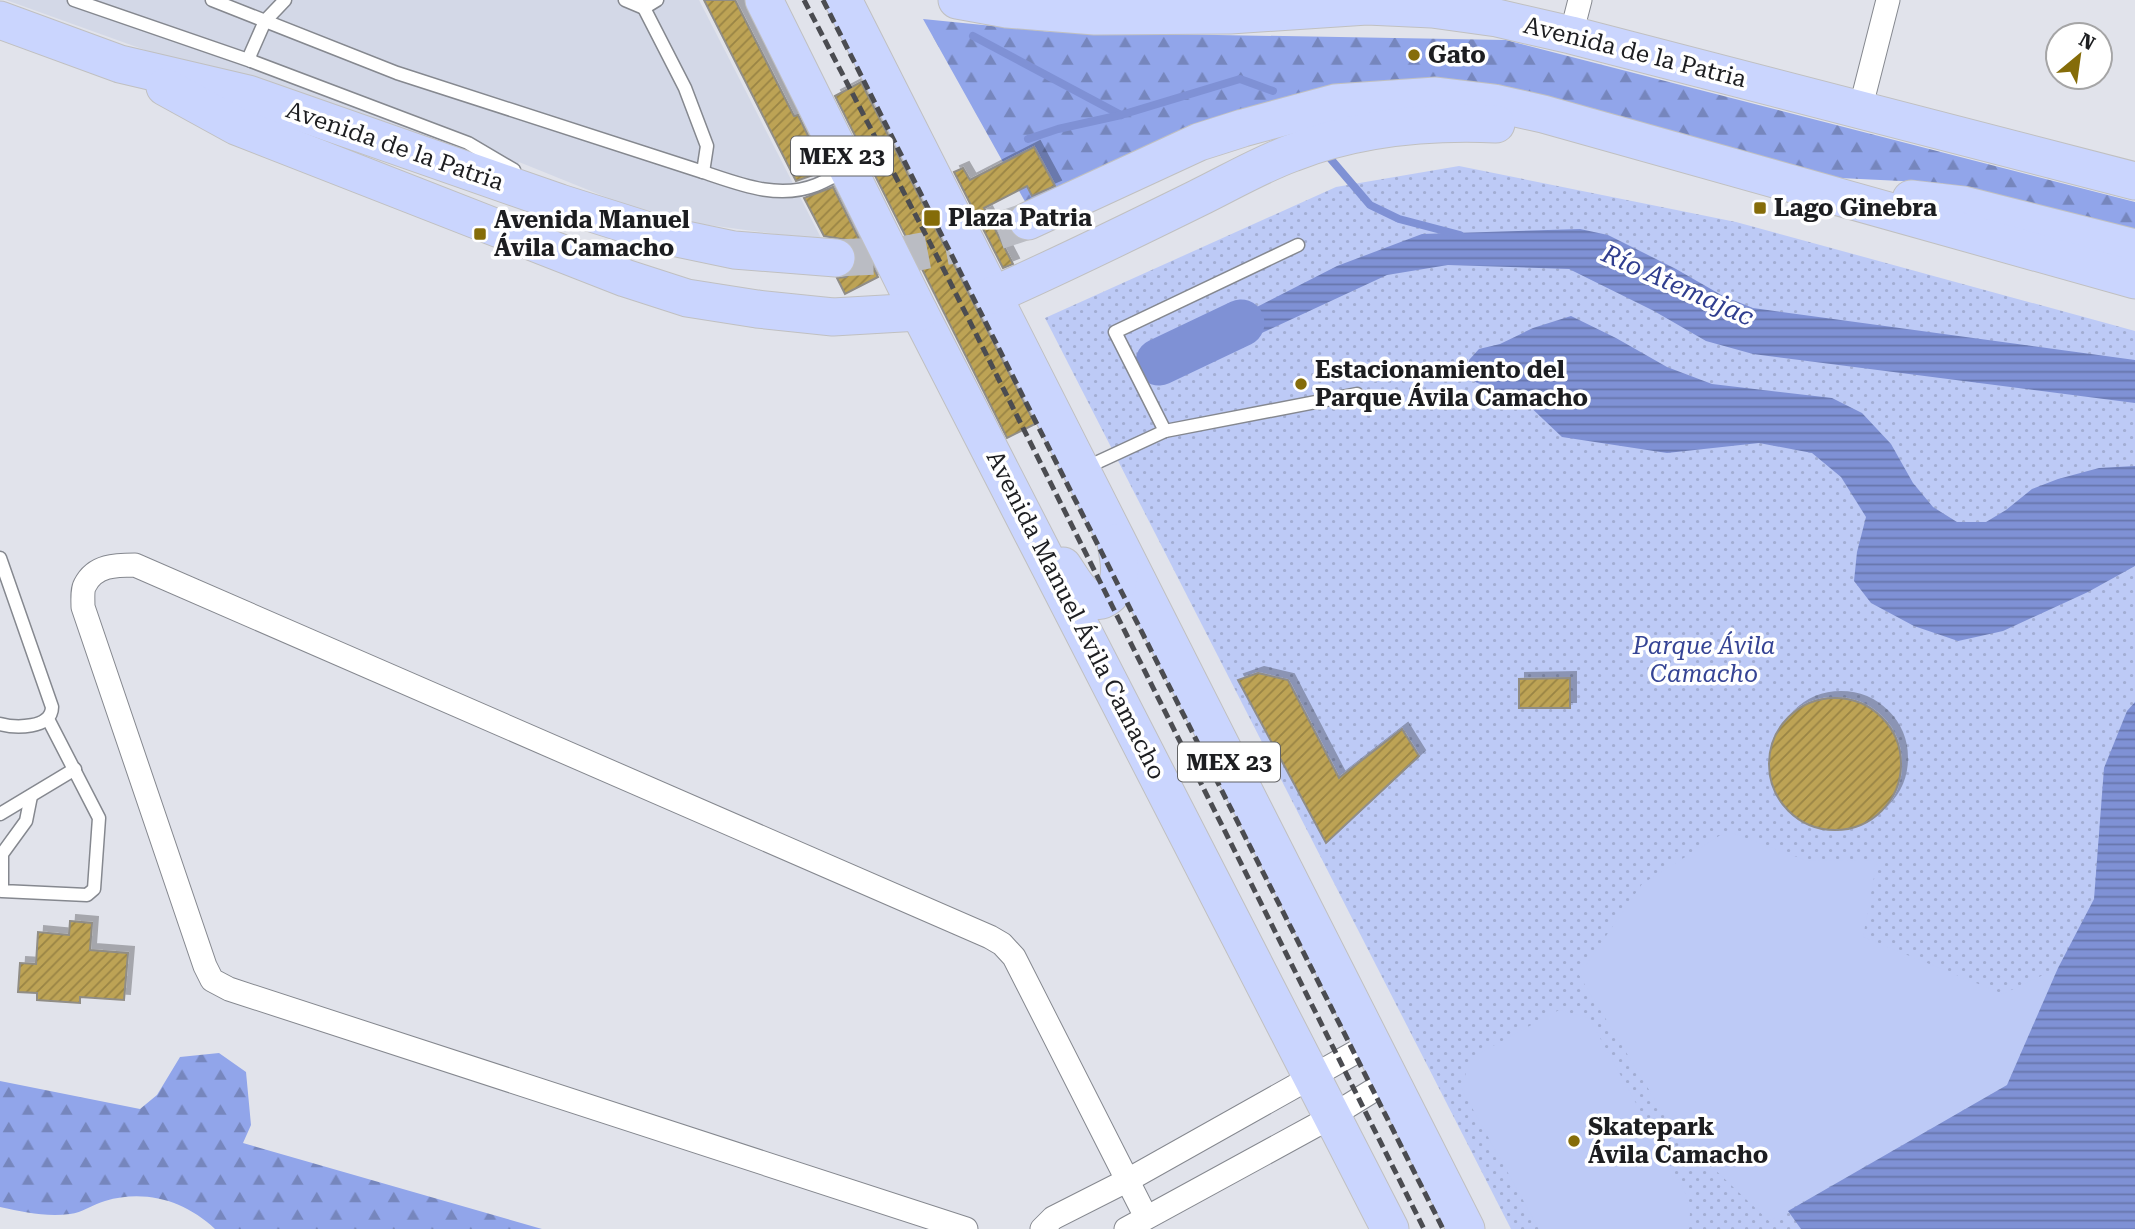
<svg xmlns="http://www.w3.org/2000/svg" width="2135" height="1229" font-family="'Roboto Serif',serif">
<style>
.built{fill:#d3d8e7}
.forest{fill:url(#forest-firs)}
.park{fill:url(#park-dots)}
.garden{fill:#bdcaf6}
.water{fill:url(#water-rules)}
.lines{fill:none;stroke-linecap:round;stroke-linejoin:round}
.stream{stroke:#7f91d5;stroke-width:8}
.river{stroke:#7f91d5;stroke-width:47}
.building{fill:url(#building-hatch);stroke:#908d86;stroke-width:2;filter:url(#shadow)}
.primary-tunnel{stroke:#babcc3;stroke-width:37;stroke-dasharray:37 18;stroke-linecap:butt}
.service-casing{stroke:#85888f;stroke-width:15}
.minor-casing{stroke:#85888f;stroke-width:25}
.primary-casing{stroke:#c0c0c1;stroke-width:39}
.service{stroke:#fff;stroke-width:12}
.minor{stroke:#fff;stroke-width:23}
.primary{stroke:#cad5fe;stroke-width:37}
.rail{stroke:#4b4c51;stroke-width:5;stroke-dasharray:10 5;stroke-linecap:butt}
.poi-dot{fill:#856c09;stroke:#fff;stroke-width:2.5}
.labels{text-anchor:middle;stroke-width:7;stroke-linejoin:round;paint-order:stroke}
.shield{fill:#fff;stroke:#616264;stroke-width:2}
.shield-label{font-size:23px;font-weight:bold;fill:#1d1e21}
.street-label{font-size:24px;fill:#1d1e21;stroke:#fff}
.poi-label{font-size:24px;font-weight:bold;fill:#1d1e21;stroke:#fff;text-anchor:start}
.park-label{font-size:24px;font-style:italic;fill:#354495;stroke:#fff}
.water-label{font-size:26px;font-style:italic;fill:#303e8f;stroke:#fff}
</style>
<defs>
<pattern id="forest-firs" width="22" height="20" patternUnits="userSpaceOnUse" patternTransform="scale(1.75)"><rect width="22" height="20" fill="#91a5ea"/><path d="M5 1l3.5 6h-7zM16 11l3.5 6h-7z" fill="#7686bd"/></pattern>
<pattern id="park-dots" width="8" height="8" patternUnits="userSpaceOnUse" patternTransform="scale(1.75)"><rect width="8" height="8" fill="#bdcaf6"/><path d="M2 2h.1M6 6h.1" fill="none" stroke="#a2add3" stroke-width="1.8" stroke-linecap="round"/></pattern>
<pattern id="water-rules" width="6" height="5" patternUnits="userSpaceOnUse" patternTransform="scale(1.75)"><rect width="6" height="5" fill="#7f91d5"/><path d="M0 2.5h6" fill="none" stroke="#6776ac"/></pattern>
<pattern id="building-hatch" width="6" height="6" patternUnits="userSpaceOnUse" patternTransform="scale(1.75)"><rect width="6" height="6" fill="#bda354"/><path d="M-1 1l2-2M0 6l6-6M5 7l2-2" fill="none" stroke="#998445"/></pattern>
<filter id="shadow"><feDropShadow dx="6" dy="-6" stdDeviation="0" flood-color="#0004"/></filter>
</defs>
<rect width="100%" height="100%" fill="#e1e3eb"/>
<polygon class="built" points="6,0 699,0 821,238 776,234 701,224 623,204 519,162 512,182"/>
<g class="forest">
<polygon points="923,19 1052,32 1506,40 2135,202 2135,252 2121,250 1941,183 1800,176 1328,92 1028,207"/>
<path d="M219,1053L246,1072L251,1125L243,1143L542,1229H215C185,1201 146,1189 105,1201C93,1204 82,1213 70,1214C45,1217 24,1212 0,1207V1081L140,1109L157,1095L180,1057Z"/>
</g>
<polygon class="park" points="1459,166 1736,222 2135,331 2135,1229 1511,1229 1045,318 1336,187"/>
<g class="garden">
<polygon points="1727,831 1805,860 1877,861 1863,937 2003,994 2058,968 2007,1085 1769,1221 1674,1131 1579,975 1642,884"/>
<polygon points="1559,1010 1589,1018 1686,1194 1690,1214 1688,1229 1539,1229 1461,1088 1471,1058"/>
</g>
<g class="water">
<polygon points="1580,229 1608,235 1676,269 1723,296 1753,308 2135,360 2135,403 1753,354 1706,341 1654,311 1569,269 1448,265 1387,275 1197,363 1182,352 1188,342 1337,266 1422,234"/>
<polygon points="1571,316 1616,338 1667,367 1712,384 1832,398 1862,413 1891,444 1913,483 1933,507 1957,522 1986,522 2006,510 2032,489 2058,479 2099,468 2135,466 2135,566 2088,592 2003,631 1958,641 1914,626 1871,603 1854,581 1857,552 1866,517 1841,477 1812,453 1759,443 1667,453 1562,437 1524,401 1470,380 1469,360 1479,349 1500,344 1533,328"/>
<polygon points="2135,702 2135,1229 1801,1229 1788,1211 2007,1085 2058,968 2094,899 2104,768 2127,711"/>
</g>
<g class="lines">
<g class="stream">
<polyline points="973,36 1121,115"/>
<polyline points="1028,139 1058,129 1121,115 1240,79 1273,91"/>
<polyline points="1329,157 1370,205 1399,219 1460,235"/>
</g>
<polyline class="river" points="1159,362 1241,323"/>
</g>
<g class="building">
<polygon points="704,0 735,0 794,116 798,115 825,171 796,181"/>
<polygon points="861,82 1035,424 1007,438 835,96"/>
<polygon points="1034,147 1055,186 1032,196 1027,186 984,208 1013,264 1003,268 954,172 963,168 970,180"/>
<polygon points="833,187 878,277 845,294 837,278 846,277 854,269 857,260 855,250 847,240 824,236 804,198"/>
<polygon points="1258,673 1288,680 1339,778 1402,729 1419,756 1326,843 1238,680"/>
<polygon points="1570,678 1570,708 1519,708 1519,679"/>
<circle cx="1835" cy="764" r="66"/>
<polygon points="70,921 92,923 90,950 128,953 124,1000 80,997 80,1003 37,1000 37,993 18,992 20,963 36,964 38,932 69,935"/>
</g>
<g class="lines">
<polyline class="primary-tunnel" points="836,258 902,255 959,244 1028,221"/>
<defs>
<g id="service">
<polyline points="74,0 251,61 468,143 514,170"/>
<polyline points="212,0 397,73 703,172 707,146 685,88 644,8 638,0"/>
<polyline points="625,0 644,8 657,0"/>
<polyline points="251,61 250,55 265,21 285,0"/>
<path d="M703,172C739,184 778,200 816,185C826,181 836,175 846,170"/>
<polyline points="1298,245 1115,332 1165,431 1357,394"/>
<polyline points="1085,468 1165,431"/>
<path d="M0,558L52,707C52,729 15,728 0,724"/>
<polyline points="31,796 26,821 2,854 2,891 87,895 94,889 99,818 48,719"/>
<polyline points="0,814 75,769"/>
</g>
<g id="minor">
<polyline points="1571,35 1580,0"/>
<polyline points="1860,110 1888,0"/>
<path d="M966,1229L229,989L212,980L205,966L83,607C83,600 82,590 85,585C95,565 116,565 135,565L990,937L1002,944L1014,957L1146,1217"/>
<polyline points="1042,1229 1053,1218 1128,1180 1372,1043"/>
<polyline points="1126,1229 1322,1122 1390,1080"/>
</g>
<g id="primary">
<polyline points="764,0 919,312 1390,1229"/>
<polyline points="843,0 1466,1229"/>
<polyline points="957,0 1007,9 1095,16 1230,15 1367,6 1432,9 1497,18 1571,35 2135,181"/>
<polyline points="0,20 120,64 248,94 560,203 658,234 734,250 836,258"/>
<polyline points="165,87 236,126 625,278 687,298 757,309 833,317 919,312"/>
<polyline points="1911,199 1963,205 2135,248"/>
<polyline points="1028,221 1199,142 1243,128 1335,103 1436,96 1494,103 1543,114 2135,280"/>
<path d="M994,295C1062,265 1129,232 1196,199C1227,184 1259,165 1292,153C1356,128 1427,121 1496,124"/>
<path d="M1063,566C1070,576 1077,590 1087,597C1102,608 1117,591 1119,577C1121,566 1118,554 1116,543"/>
</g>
</defs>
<use href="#service" class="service-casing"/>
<use href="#minor" class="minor-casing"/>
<use href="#primary" class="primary-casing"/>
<use href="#service" class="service"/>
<use href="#minor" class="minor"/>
<use href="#primary" class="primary"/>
<g class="rail">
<polyline points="804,0 943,268 1424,1229"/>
<polyline points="823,0 1443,1229"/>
</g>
</g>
<g class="poi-dot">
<circle cx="1414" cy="55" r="7"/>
<rect x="1753" y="201" width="14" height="14" rx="3.5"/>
<rect x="923" y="209" width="18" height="18" rx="3.5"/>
<rect x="473" y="227" width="14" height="14" rx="3.5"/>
<circle cx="1301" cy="384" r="7"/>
<circle cx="1574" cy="1141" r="7"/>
</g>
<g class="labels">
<g class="shield">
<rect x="791" y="136.5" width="102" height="39" rx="5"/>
<rect x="1178" y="742.5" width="102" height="39" rx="5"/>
</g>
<g class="shield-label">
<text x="842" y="164">MEX 23</text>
<text x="1229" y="770">MEX 23</text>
</g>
<g class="street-label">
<text transform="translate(1635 52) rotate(14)" y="8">Avenida de la Patria</text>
<text transform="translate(395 146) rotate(19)" y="8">Avenida de la Patria</text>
<text transform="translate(1076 615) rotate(63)" y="8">Avenida Manuel Ávila Camacho</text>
</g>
<g class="poi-label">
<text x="1428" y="63">Gato</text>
<text x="1774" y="216">Lago Ginebra</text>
<text x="948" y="226">Plaza Patria</text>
<text x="494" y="228">Avenida Manuel<tspan x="494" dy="28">Ávila Camacho</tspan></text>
<text x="1315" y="378">Estacionamiento del<tspan x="1315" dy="28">Parque Ávila Camacho</tspan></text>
<text x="1588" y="1135">Skatepark<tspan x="1588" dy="28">Ávila Camacho</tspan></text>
</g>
<g class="park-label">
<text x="1704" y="654">Parque Ávila<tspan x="1704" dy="28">Camacho</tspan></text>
</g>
<g class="water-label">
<text transform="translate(1678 285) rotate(24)" y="9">Río Atemajac</text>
</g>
</g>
<g transform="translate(2079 56) rotate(29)"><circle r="33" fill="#ffffff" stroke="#a5a5a6" stroke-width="2"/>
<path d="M0-5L12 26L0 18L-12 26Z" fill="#856c09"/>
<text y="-10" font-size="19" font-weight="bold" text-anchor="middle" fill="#1d1e21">N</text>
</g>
</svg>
